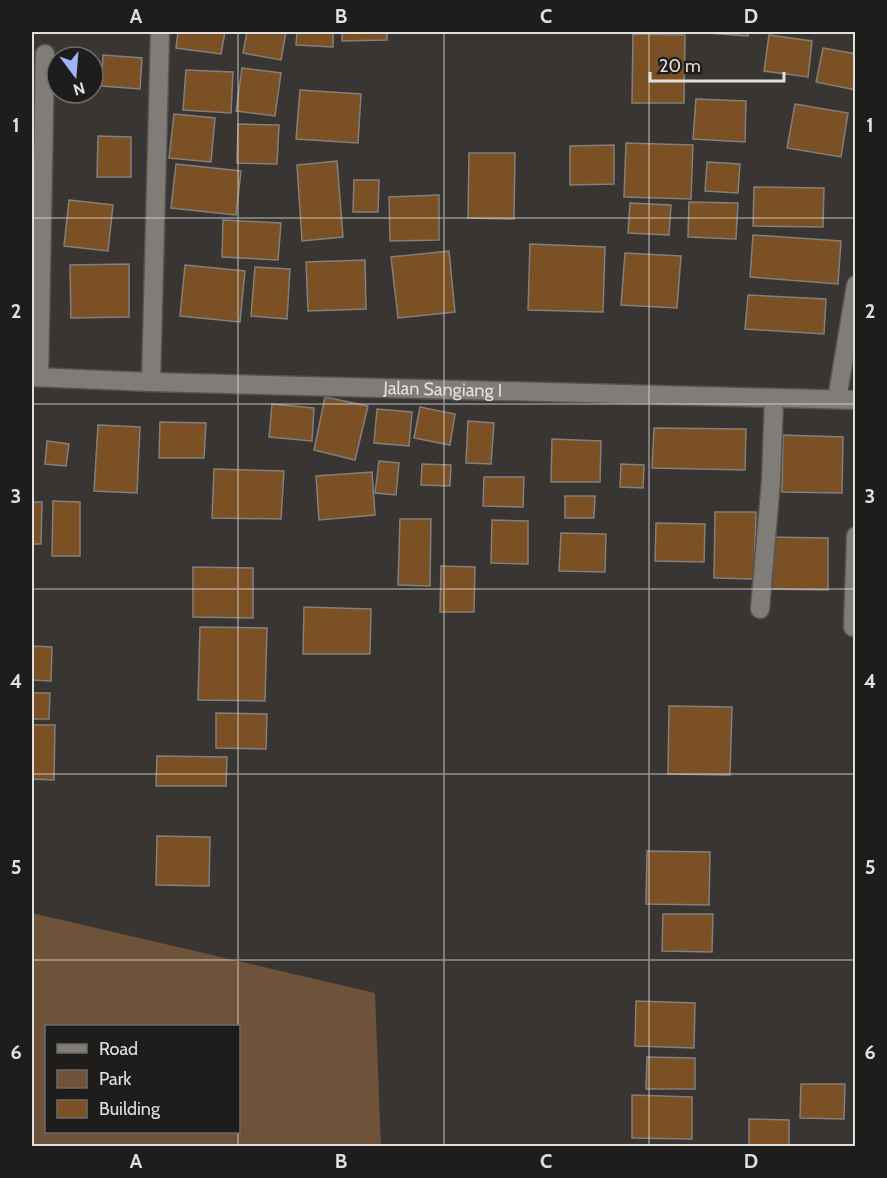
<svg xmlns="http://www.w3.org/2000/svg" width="887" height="1178" font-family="Cabin,sans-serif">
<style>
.green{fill:#6e533a;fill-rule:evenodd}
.building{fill:#7b5024;stroke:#837f7b;stroke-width:1.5}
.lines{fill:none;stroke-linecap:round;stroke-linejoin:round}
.street-casing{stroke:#555351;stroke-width:21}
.street{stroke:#807c78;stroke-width:18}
.grid{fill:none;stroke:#e1dfdd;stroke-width:1.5;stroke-opacity:0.55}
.labels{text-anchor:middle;stroke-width:4.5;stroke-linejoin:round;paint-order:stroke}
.street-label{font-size:18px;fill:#e1dfdd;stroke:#1e1d1b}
.neatline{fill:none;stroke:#e1dfdd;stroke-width:2}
.grid-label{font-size:20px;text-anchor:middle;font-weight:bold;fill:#e1dfdd}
</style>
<rect width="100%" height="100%" fill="#383532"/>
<path class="green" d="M32,913L375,993L381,1146H32ZM46,1026H238V1132H46Z"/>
<g class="building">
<polygon points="178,32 225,32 221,54 176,48"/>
<polygon points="247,32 286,32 281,60 243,53"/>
<polygon points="297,32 333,32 333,47 296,45"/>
<polygon points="342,32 387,32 387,40 342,41"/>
<polygon points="707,32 748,32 748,36 707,33"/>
<polygon points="633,34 685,35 684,103 632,103"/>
<polygon points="769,35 812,41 808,77 764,71"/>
<polygon points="823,48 856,54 856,90 816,82"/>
<polygon points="103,55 142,58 140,89 101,86"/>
<polygon points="242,68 281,73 275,116 236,111"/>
<polygon points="186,70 233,72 231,113 183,110"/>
<polygon points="300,90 361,94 358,143 296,139"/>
<polygon points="696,99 746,101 745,142 693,139"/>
<polygon points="795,104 848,113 841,157 787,148"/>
<polygon points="174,114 215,118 211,162 169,158"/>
<polygon points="238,124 279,125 277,164 237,163"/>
<polygon points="98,136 131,137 131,177 97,177"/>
<polygon points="626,143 693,145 691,199 624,197"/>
<polygon points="614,145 614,184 570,185 570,146"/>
<polygon points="469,153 515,153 514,219 468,218"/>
<polygon points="337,161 343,237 302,241 297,165"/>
<polygon points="707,162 740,164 738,193 705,191"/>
<polygon points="176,164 241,171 236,215 171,208"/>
<polygon points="354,180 379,180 378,212 353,212"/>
<polygon points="754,187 824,188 823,227 753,226"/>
<polygon points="439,195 439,240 390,241 389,197"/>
<polygon points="69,200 113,205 108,251 64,246"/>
<polygon points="689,202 738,203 736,239 688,237"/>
<polygon points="630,203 671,205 669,235 628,233"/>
<polygon points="223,220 281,223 278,260 222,257"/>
<polygon points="753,235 841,241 838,284 750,277"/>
<polygon points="530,244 605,247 603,312 528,310"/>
<polygon points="449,251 455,312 398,318 391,257"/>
<polygon points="625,253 681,256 677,308 621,305"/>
<polygon points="365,260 366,309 308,311 306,262"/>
<polygon points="129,264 129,317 71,318 70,265"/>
<polygon points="185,265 245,271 240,322 180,316"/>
<polygon points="255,267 290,269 287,319 251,316"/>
<polygon points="748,295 826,299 824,334 745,329"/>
<polygon points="325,397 368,406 355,460 314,450"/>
<polygon points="272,404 314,408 312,441 269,437"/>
<polygon points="420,407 455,414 450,445 414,438"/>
<polygon points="377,409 412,412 409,446 374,443"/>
<polygon points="468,421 494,423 491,464 466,463"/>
<polygon points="160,422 206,423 204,458 159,458"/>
<polygon points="98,425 140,427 137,493 94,491"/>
<polygon points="654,428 746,429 745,470 652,468"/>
<polygon points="783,435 843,437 842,493 782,492"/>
<polygon points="552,439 601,441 600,482 551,482"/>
<polygon points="47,441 69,444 66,466 45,464"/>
<polygon points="379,461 399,463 396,495 375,493"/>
<polygon points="422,464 451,465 450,486 421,485"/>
<polygon points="621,464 644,465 643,488 620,487"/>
<polygon points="214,469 284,471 281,519 212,518"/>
<polygon points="372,472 375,515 319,520 316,476"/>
<polygon points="484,477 524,477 523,507 483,506"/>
<polygon points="565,496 595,496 594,518 565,518"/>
<polygon points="53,501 80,502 80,556 52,556"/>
<polygon points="32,502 42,502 41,544 32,544"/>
<polygon points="715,512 756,512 754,579 714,578"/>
<polygon points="400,519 431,519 430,586 398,585"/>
<polygon points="492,520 528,521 528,564 491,563"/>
<polygon points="656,523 705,524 704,562 655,561"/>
<polygon points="561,533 606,534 605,572 559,571"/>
<polygon points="770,537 828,538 828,590 769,589"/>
<polygon points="441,566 475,567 474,612 440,612"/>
<polygon points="193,567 253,568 253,618 193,617"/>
<polygon points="304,607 371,609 370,654 303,654"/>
<polygon points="200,627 267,628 265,701 198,700"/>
<polygon points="32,646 52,647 51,681 32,680"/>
<polygon points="32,693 50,693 49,719 32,719"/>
<polygon points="669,706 732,707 730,775 668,774"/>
<polygon points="216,713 267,714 266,749 216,748"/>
<polygon points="32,725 55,725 54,780 32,779"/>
<polygon points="157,756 227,757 226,786 156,786"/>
<polygon points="157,836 210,837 209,886 156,885"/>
<polygon points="647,851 710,852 709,905 646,904"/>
<polygon points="663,914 713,914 712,952 662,951"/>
<polygon points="636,1001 695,1003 694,1048 635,1046"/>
<polygon points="647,1057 695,1058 695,1089 646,1089"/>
<polygon points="801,1084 845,1084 844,1119 800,1118"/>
<polygon points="632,1095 692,1097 692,1139 632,1138"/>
<polygon points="749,1119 789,1120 789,1146 749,1146"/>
</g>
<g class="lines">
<defs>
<g id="street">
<path id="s1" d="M32,377L151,382L856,400"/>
<polyline points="39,377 45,54"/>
<polyline points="151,382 160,32"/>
<polyline points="837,399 856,285"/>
<polyline points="760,609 771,481 774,398"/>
<polyline points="853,627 856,536"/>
</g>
</defs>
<use href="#street" class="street-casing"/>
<use href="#street" class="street"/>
</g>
<path class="grid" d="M238,32V1026M444,32V1146M649,32V1146M32,218H856M32,404H856M32,589H856M32,774H856M32,960H856M238,1132V1146"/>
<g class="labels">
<g class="street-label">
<text dy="6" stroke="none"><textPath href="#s1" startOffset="411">Jalan Sangiang I</textPath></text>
</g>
</g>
<rect width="887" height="1178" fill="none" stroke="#1e1d1b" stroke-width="66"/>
<rect x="45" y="1025" width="195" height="108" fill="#1e1d1b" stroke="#6c6b69" stroke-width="1.5"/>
<rect x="57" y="1044" width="30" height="9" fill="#807c78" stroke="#6c6b69" stroke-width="1.5"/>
<text x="99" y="1055" font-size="18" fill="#e1dfdd">Road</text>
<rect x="57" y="1070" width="30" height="18" fill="#6e533a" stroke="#6c6b69" stroke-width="1.5"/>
<text x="99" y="1085" font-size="18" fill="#e1dfdd">Park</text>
<rect x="57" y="1100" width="30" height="18" fill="#7b5024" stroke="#6c6b69" stroke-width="1.5"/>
<text x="99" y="1115" font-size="18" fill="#e1dfdd">Building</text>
<g transform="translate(75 75) rotate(164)"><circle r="28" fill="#1e1d1b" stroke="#6c6b69" stroke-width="1.5"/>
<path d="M0-4.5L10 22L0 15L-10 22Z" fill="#a1b3fd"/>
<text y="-9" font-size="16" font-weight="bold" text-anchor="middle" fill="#e1dfdd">N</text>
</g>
<path d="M650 72v9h134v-9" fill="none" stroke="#e1dfdd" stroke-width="3"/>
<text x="659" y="72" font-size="18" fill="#e1dfdd" stroke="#1e1d1b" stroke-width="4.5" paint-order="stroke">20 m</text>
<rect x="33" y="33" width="821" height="1112" class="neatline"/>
<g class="grid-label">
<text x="136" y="23">A</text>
<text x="341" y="23">B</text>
<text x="546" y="23">C</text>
<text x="751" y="23">D</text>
<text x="16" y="132">1</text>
<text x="870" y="132">1</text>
<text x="16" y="318">2</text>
<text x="870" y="318">2</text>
<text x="16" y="503">3</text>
<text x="870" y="503">3</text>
<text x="16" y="688">4</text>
<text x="870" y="688">4</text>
<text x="16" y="874">5</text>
<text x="870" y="874">5</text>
<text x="16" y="1059">6</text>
<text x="870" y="1059">6</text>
<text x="136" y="1168">A</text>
<text x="341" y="1168">B</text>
<text x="546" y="1168">C</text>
<text x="751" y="1168">D</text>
</g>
</svg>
